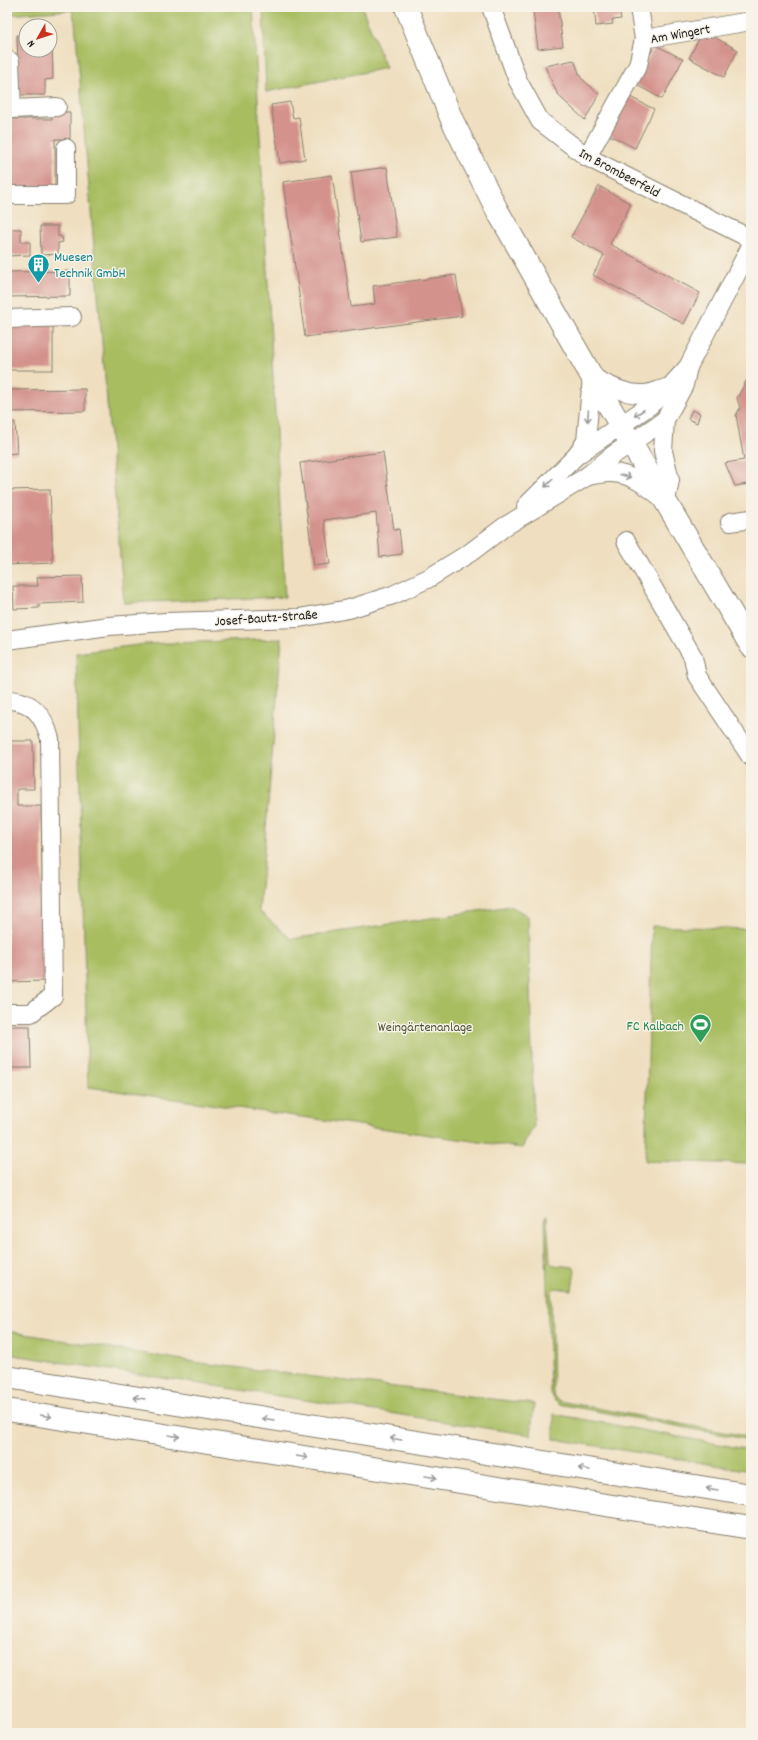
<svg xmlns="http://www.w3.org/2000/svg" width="758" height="1740" font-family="Dekko,sans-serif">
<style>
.green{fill:#a8bd61;stroke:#626c3e}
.building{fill:#d4928c}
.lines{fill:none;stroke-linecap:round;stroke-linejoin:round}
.minor-casing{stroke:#867e6e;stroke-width:20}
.major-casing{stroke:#867e6e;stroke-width:24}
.highway-casing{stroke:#867e6e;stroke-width:24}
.minor{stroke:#fff;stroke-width:18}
.major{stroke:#fff;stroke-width:22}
.highway{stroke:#fff;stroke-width:22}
.oneway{stroke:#999}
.labels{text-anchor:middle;stroke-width:3;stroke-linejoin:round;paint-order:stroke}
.street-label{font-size:14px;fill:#1c1c1c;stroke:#f7f3e8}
.culture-label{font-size:14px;fill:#0d838f;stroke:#f7f3e8;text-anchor:start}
.leisure-label{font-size:14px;fill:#27864d;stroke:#f7f3e8;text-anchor:end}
.park-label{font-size:14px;fill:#4d5434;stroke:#f7f3e8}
</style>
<rect width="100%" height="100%" fill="#f7f3e8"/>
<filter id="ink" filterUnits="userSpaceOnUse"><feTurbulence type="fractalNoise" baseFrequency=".025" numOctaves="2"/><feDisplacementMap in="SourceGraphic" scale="8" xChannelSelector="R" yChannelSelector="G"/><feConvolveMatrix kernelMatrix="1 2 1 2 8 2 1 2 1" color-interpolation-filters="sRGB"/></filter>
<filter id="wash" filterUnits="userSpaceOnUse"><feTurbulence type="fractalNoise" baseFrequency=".012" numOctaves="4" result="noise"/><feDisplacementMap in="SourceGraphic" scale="16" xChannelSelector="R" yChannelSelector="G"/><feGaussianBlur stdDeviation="0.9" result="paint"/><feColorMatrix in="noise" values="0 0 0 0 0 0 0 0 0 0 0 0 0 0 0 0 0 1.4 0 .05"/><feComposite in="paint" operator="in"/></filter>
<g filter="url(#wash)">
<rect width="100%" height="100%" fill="#efdfc0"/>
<g class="green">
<polygon points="7,7 253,7 285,597 124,603 75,22 72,10 7,15"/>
<polygon points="263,7 362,7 386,68 266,92"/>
<polygon points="282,639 259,911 291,939 511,906 528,916 534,1126 522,1148 88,1087 76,653 145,644"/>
<polygon points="652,926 751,929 751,1164 645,1161"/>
<polygon points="545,1216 547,1217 550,1262 554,1265 573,1267 575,1270 572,1290 555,1288 551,1292 553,1393 555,1398 559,1401 751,1437 751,1440 558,1404 554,1400 550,1393"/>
<polygon points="7,1331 201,1363 534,1404 531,1435 7,1354"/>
<polygon points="554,1414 751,1450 751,1471 554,1439"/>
</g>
<g id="blocks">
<g class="building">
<polygon points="594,7 619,7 621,19 612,20 613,24 596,26"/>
<polygon points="654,7 674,7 674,8 655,10"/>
<polygon points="558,8 563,46 538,49 533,11"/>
<polygon points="703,31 738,50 724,77 689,58"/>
<polygon points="50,34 52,34 53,79 45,80 45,95 19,95 17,35 26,35 26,50 50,50"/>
<polygon points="655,45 683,59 662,99 635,84"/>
<polygon points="574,60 581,78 599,94 585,120 561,98 556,91 545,66"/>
<polygon points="628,96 654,109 635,148 609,135"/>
<polygon points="290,102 293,118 299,117 305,159 280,163 271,105"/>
<polygon points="52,112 70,112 70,139 55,139 55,187 7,187 7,119 52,119"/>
<polygon points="387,167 397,237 361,242 351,172"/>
<polygon points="332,175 351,307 375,304 373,286 456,275 462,316 305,337 283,182"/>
<polygon points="599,186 631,204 610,244 700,293 684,324 593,275 604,255 571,237"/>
<polygon points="40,226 58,226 58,236 62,237 63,242 58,243 58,254 41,255"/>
<polygon points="7,229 21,229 21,242 30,242 30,255 7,256"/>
<polygon points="70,271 70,296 7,297 7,272"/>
<polygon points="53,321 53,370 7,370 7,322"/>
<polygon points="750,374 751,374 750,498 748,484 735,486 725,463 744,460 736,415 740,408 737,398"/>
<polygon points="85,389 85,411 7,412 7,390"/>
<polygon points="692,410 700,413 697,423 688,419"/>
<polygon points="7,422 15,422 17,453 7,454"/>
<polygon points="383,452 394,530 399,529 402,554 380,557 376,513 324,520 330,564 314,566 300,463"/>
<polygon points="50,489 53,563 7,565 7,490"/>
<polygon points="82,576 83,602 39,604 39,608 14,609 13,586 38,586 37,577"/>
<polygon points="7,741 33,741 34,789 17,789 17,806 41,806 44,981 7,982"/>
<polygon points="7,1026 30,1026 31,1068 7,1068"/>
</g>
</g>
</g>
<g filter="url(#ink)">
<use href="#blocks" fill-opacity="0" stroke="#867e6e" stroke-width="1"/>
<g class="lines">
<defs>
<g id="minor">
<polyline points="491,7 518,81 540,121 587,157 751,239"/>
<polyline points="639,7 644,39"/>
<polyline points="7,61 10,61 12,109 57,107"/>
<polyline points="587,157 638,65 644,39 751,21"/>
<polyline points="7,195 66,195 66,148"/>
<polyline points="7,319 72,317"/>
<path d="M577,455L586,441L592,377C608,385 625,395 644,394C651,394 659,390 666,388"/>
<path d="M587,476C594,475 602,473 609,473C631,472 650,488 666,501L670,480L663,451L665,420"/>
<polyline points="526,506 577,455 649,406 670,387 688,367 751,246"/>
<polyline points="730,522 751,519"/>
<polyline points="626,541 693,657 697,676 751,757"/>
<polyline points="7,640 109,626 166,622 299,618 349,609 393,595 429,578 471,552 504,527 586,477 613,455 665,420 684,385 688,367"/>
<path d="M7,700C33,700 44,716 50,739L53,996L31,1013H7"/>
</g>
<polyline id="major" points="406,7 452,120 497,210 592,377 751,646"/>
<g id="highway">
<polyline points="7,1377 751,1495"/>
<polyline points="7,1410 751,1528"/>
</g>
</defs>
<use href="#minor" class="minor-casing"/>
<use href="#major" class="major-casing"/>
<use href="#highway" class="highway-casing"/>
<use href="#minor" class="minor"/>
<use href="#major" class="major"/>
<use href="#highway" class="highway"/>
</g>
<defs><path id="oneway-shaft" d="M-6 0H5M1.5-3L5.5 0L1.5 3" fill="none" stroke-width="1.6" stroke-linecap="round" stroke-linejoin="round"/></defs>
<g class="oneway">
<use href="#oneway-shaft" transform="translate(639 413) rotate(147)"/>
<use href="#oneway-shaft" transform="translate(588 416) rotate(94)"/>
<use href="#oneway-shaft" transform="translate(625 476) rotate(14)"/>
<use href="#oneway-shaft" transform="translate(549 483) rotate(135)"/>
<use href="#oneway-shaft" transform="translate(139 1398) rotate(-171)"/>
<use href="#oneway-shaft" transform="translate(46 1416) rotate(9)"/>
<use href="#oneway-shaft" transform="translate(268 1419) rotate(-171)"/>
<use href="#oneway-shaft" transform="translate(174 1436) rotate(9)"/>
<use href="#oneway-shaft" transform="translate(396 1439) rotate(-171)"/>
<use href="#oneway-shaft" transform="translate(302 1457) rotate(9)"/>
<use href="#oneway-shaft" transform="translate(584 1469) rotate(-171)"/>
<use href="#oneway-shaft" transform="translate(431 1477) rotate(9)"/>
<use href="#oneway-shaft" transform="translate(712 1489) rotate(-171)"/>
</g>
</g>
<defs>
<symbol id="building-pin" viewBox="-11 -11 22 30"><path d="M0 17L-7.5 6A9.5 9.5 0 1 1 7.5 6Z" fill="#0f9aa8" stroke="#f7f3e8"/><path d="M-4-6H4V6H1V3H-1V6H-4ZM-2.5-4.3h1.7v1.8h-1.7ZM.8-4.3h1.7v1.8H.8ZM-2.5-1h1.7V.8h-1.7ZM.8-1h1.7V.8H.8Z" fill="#fff"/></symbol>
<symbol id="stadium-pin" viewBox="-11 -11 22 30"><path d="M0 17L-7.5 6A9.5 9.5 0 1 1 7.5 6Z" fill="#2e9e5b" stroke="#f7f3e8"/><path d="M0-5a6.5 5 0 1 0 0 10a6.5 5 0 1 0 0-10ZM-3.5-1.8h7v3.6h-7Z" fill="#fff"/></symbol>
</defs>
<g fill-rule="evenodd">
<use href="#building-pin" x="26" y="252" width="25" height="34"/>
<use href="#stadium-pin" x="688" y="1012" width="25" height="34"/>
</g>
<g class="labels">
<g class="street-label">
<text transform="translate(680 33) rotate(-10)" y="5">Am Wingert</text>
<text transform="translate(620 172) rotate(28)" y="5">Im Brombeerfeld</text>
<text transform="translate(266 617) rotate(-4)" y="5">Josef-Bautz-Straße</text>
</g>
<g class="culture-label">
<text x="54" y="261">Muesen<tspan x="54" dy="16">Technik GmbH</tspan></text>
</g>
<g class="leisure-label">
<text x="684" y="1030">FC Kalbach</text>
</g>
<g class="park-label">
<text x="425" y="1031">Weingärtenanlage</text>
</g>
</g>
<rect width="758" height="1740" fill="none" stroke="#f7f3e8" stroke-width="24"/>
<g transform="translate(38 38) rotate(231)"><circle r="19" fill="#f7f3e8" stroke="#9f9d96"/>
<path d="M0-3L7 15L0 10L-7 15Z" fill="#c8321e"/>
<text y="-6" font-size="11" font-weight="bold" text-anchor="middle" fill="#1c1c1c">N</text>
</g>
</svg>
